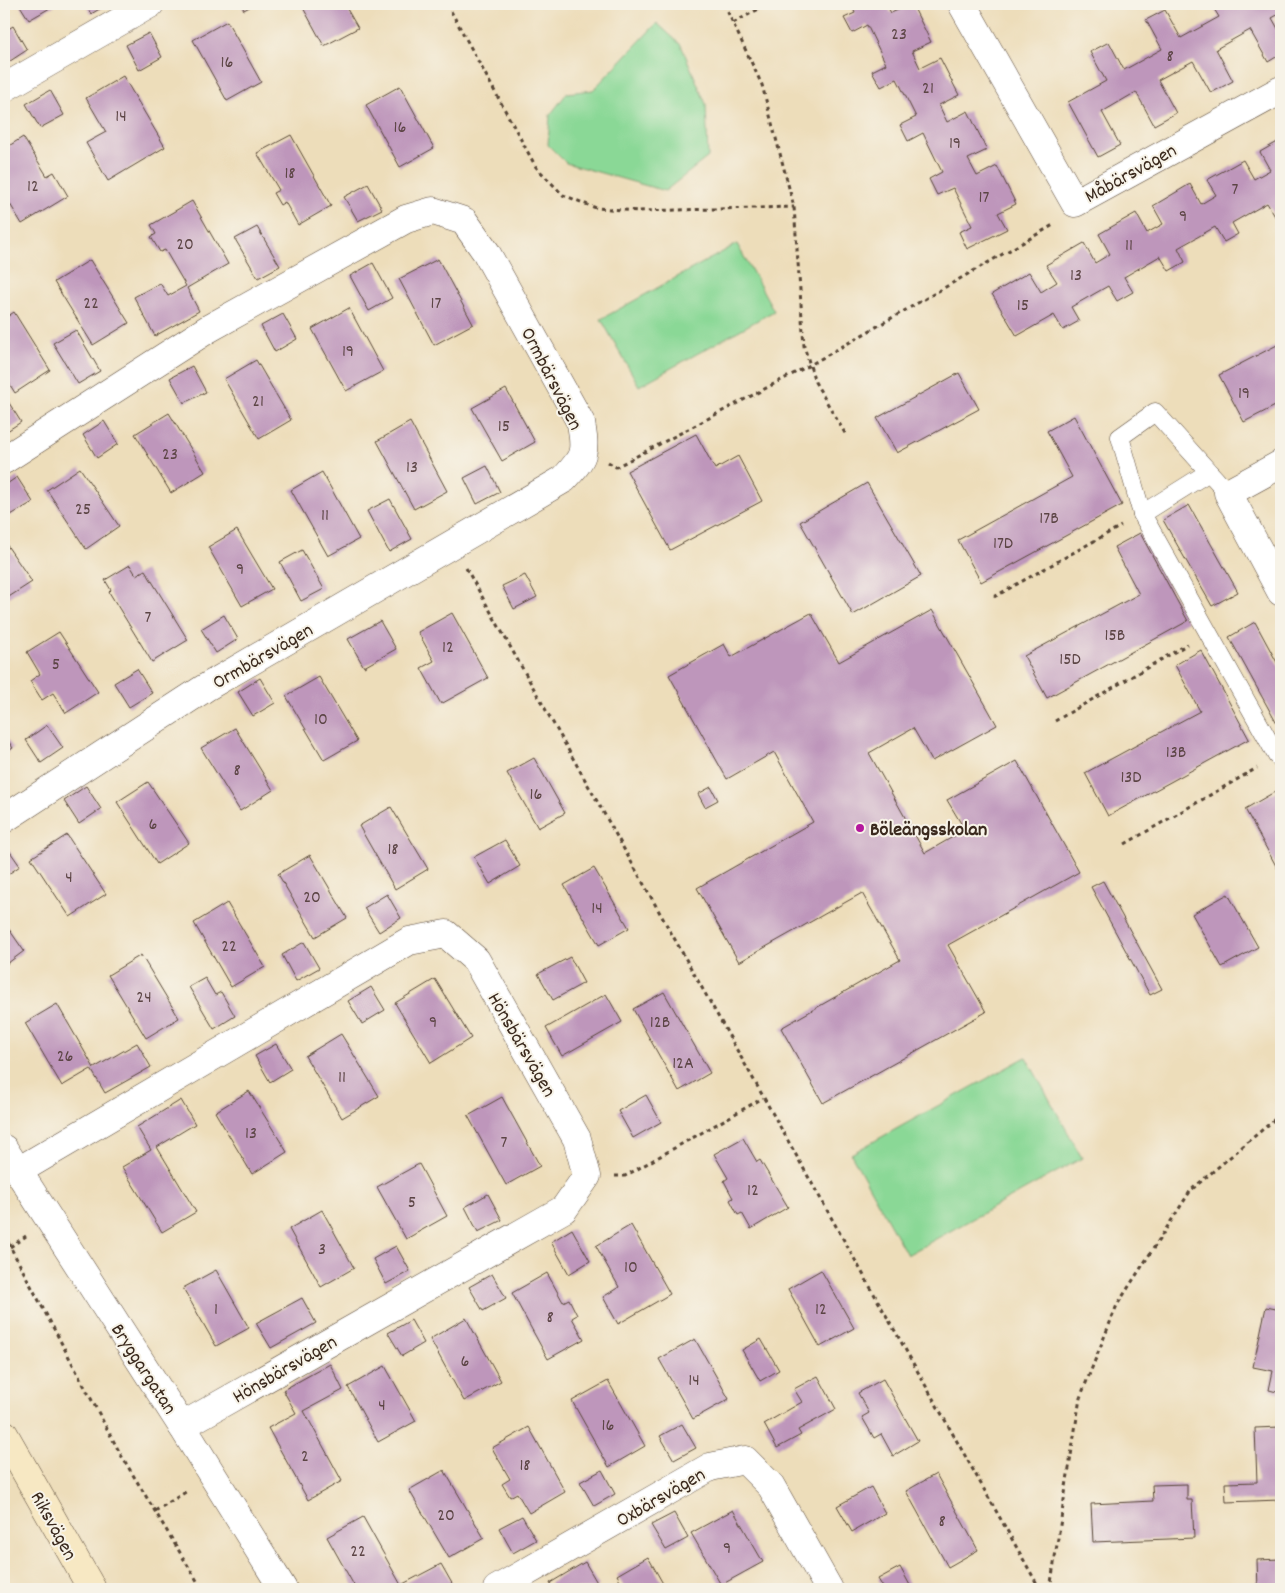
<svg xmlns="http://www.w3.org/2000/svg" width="1285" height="1593" font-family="Dekko,sans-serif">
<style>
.green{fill:#8ad896;stroke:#62815a}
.building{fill:#be96bb}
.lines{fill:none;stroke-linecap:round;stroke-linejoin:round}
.lane-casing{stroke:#564535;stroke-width:19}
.street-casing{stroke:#564535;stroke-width:29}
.secondary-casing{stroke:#564535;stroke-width:29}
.path{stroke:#564535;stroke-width:3;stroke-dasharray:4 4;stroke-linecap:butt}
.lane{stroke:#fff;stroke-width:18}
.street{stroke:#fff;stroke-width:28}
.secondary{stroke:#f7e8c3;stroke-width:28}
.poi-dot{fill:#b5179e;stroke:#f7f3e8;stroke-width:2}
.labels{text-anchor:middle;stroke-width:4;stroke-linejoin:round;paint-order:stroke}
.number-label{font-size:18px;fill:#5c4545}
.street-label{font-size:20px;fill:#3b2a1e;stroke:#f7f3e8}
.poi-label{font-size:20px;font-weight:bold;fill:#3b2a1e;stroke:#f7f3e8;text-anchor:start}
</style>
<rect width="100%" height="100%" fill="#f7f3e8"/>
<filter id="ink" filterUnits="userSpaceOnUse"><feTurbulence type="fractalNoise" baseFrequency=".02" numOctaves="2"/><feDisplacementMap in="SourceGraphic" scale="10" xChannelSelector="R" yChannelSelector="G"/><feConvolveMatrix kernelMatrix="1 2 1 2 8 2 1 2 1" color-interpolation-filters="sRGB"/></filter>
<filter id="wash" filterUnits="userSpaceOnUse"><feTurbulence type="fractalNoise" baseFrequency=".0096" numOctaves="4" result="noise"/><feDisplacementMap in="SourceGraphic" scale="20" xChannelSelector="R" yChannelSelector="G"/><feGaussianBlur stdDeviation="1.12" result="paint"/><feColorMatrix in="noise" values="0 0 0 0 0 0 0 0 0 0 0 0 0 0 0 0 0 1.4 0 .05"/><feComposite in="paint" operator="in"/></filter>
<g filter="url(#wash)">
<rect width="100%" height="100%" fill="#edddba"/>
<g class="green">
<polygon points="657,23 681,45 706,104 708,157 665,191 566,163 548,145 550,115 567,93 593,90"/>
<polygon points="737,244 774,311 639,386 601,319"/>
<polygon points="1026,1057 1082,1158 907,1255 851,1154"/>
</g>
<g id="blocks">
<g class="building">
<polygon points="19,4 57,4 29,20"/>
<polygon points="85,4 108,4 91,14"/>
<polygon points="241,4 255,4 244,10"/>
<polygon points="301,4 344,4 358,28 324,46"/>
<polygon points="851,4 886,4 891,13 912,4 931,42 912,51 920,68 940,58 959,95 939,105 947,122 968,111 987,150 968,159 977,176 997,166 1016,204 998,213 1007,229 967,249 959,232 972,226 953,188 937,195 929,179 942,172 923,133 908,141 900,125 916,117 897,79 881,87 872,71 886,64 867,25 852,33 844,18 855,13"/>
<polygon points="1211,4 1236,4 1237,6 1242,4 1281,4 1281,13 1272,18 1281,34 1281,54 1268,62 1250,30 1216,49 1233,81 1211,93 1193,61 1158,80 1176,113 1154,125 1136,92 1102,112 1120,145 1098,157 1068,102 1106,81 1090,52 1109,42 1124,70 1162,49 1146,20 1165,10 1181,38 1219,17"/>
<polygon points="227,21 261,82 227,101 193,40"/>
<polygon points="13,26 27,50 4,65 4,32"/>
<polygon points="149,33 162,57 139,70 126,45"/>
<polygon points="123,76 165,147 108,181 86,143 106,132 86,98"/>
<polygon points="400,86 434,148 400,167 366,105"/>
<polygon points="50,90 64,115 40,128 26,104"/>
<polygon points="291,135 331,206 298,225 285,202 280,205 273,193 279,190 257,153"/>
<polygon points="23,137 47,176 54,172 68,196 22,224 4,194 4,149"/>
<polygon points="1281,140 1281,215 1276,218 1267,203 1232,223 1238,234 1224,242 1215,227 1178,248 1185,262 1169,271 1160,256 1124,277 1133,292 1117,301 1108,286 1071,307 1079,321 1063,330 1054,315 1017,336 992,294 1029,272 1041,292 1057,282 1046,265 1084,243 1095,263 1110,254 1099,234 1136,213 1147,233 1163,224 1153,206 1190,184 1201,204 1216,195 1207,180 1243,160 1254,179 1270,170 1260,152"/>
<polygon points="368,184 382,209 358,221 344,197"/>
<polygon points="192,201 228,264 187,288 199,311 155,336 134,297 160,283 168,296 186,286 165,250 160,252 151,237 156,234 151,225"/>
<polygon points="257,227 280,266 258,278 235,239"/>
<polygon points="438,259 473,324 434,345 399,279"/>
<polygon points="90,260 129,323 93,345 54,282"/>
<polygon points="373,263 392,298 369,311 350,276"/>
<polygon points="349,308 383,371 346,391 312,329"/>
<polygon points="14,312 50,370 15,393 4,375 4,319"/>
<polygon points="283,314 297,339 275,352 261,326"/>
<polygon points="76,330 100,371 78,384 53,343"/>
<polygon points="1281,343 1281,403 1244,422 1219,375"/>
<polygon points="256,360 291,420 259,439 224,379"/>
<polygon points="192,366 206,392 184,403 170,378"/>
<polygon points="959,373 979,409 897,453 877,418"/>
<polygon points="506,389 535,442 502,461 472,408"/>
<polygon points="4,395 21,422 4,433"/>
<polygon points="169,413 205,472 171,493 135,434"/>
<polygon points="1074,416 1122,505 981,582 958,540 1072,477 1047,431"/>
<polygon points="104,421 118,444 97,458 83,435"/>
<polygon points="410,422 447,491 414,509 377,441"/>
<polygon points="696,434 715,469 738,456 762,501 670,550 627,471"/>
<polygon points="487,466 500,492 477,504 464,478"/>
<polygon points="80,468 119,526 86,549 47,490"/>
<polygon points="322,472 359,539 328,556 291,490"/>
<polygon points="17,477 33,502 9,516 4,507 4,486"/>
<polygon points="867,483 921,576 853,615 800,522"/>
<polygon points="390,499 412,539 389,552 367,511"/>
<polygon points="1189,505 1238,592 1212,606 1163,520"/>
<polygon points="237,530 272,589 242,606 208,547"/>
<polygon points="1140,533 1188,621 1047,698 1024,656 1139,594 1114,547"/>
<polygon points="4,541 32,582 4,600"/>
<polygon points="302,550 324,589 301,601 280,562"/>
<polygon points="130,565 136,575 145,570 188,640 152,662 109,592 111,590 105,580"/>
<polygon points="525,575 537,597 514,609 502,586"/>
<polygon points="932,610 997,725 932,761 913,728 869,753 925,853 965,830 947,800 1017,761 1079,872 948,945 986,1012 823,1103 781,1028 900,960 862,893 739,962 697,888 813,822 774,752 727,779 669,675 724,644 731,657 811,613 839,662"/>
<polygon points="452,613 488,678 441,704 421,668 434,661 418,632"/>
<polygon points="224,615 238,639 216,653 201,629"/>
<polygon points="380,621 396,649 364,667 348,639"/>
<polygon points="1255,622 1281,670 1281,722 1277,724 1229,637"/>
<polygon points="59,632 98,692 66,713 53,693 42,700 30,681 40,674 27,652"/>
<polygon points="1201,650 1249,739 1108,816 1085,773 1200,711 1175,665"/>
<polygon points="137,669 152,693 129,707 114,683"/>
<polygon points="319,677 357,741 324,760 286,696"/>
<polygon points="260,678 275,703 253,716 238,692"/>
<polygon points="47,725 63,748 41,763 26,740"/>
<polygon points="235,728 273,790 240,811 201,748"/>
<polygon points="4,735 13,748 4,754"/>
<polygon points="534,758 565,813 538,828 507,773"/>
<polygon points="148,782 189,843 157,864 117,802"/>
<polygon points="86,786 101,809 79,824 64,801"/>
<polygon points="711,787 718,800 705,807 698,794"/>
<polygon points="1278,790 1281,796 1281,875 1245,809"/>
<polygon points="391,807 428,869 395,889 359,826"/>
<polygon points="67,835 106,894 70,917 31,858"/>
<polygon points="505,840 520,866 490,884 474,857"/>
<polygon points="4,843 20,866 4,877"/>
<polygon points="310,855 347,918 315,937 278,874"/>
<polygon points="594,868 629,928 599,945 564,885"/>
<polygon points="1103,881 1162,989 1150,995 1091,887"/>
<polygon points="387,894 401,918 379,932 364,908"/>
<polygon points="1228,894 1258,947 1222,967 1192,914"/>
<polygon points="227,903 265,967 231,987 194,923"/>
<polygon points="4,922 24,951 4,966"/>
<polygon points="304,942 319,968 296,981 282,955"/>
<polygon points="141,955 179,1018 146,1038 108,975"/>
<polygon points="570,957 584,983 553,1000 538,974"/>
<polygon points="205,978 215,995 221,992 235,1016 214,1029 189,987"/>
<polygon points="435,979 471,1038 431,1063 395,1003"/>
<polygon points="371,987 385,1010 362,1024 348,1001"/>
<polygon points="664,992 710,1073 679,1091 633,1009"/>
<polygon points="606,994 622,1022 562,1056 546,1028"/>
<polygon points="57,1004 94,1068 137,1043 151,1067 105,1093 91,1069 62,1086 25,1023"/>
<polygon points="341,1034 379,1096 342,1118 305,1056"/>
<polygon points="276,1044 291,1069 270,1082 255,1056"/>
<polygon points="249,1091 287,1152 252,1174 215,1112"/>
<polygon points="646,1095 661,1122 633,1138 618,1111"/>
<polygon points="502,1097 540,1166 506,1185 468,1116"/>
<polygon points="181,1100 195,1124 157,1147 196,1212 162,1232 122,1167 151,1150 137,1127"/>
<polygon points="743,1138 757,1162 760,1160 788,1207 751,1229 742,1213 738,1215 730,1200 733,1198 724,1181 728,1178 714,1154"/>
<polygon points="419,1164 447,1216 406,1239 377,1187"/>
<polygon points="488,1194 502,1220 478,1232 465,1207"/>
<polygon points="322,1210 354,1268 321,1287 289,1229"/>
<polygon points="631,1225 670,1294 618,1324 603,1297 619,1287 596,1246"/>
<polygon points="572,1229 590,1261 569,1274 551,1242"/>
<polygon points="396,1246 410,1271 386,1284 373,1259"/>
<polygon points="216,1270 249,1328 216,1346 183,1288"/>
<polygon points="821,1270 854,1328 820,1347 788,1289"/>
<polygon points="547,1273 563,1302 569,1299 577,1315 572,1318 584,1339 548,1359 512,1293"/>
<polygon points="492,1274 506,1298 483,1311 469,1287"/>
<polygon points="302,1298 316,1323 271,1348 256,1323"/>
<polygon points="1266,1307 1281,1310 1281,1393 1269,1390 1273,1371 1253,1367"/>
<polygon points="466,1318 501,1381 464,1401 430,1339"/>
<polygon points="411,1320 424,1343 402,1356 388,1333"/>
<polygon points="695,1339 729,1399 693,1419 659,1359"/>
<polygon points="761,1339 779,1370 760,1381 742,1350"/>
<polygon points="330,1364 343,1390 304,1411 342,1481 308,1500 268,1428 296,1413 283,1390"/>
<polygon points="385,1366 416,1421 378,1442 348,1387"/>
<polygon points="818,1376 836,1409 798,1430 801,1435 777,1448 764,1424 802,1402 794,1389"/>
<polygon points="883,1379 918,1441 893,1456 881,1434 874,1438 862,1417 869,1413 858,1393"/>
<polygon points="608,1381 645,1446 609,1467 572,1401"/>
<polygon points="682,1424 696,1448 674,1460 660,1436"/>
<polygon points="529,1427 565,1492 529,1513 517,1493 510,1497 502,1484 510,1479 492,1448"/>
<polygon points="1281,1427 1280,1500 1226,1502 1225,1483 1257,1482 1255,1428"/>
<polygon points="444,1470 484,1538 449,1558 409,1490"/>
<polygon points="602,1470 615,1494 594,1506 580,1482"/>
<polygon points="936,1474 978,1550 948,1567 906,1491"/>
<polygon points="1187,1484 1187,1500 1192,1500 1194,1538 1093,1542 1091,1504 1153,1501 1152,1485"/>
<polygon points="871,1487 885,1513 852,1532 837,1506"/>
<polygon points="733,1510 763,1562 721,1585 691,1533"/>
<polygon points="674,1513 688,1538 666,1550 651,1525"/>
<polygon points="522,1516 536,1540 513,1553 499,1528"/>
<polygon points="363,1517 401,1585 441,1564 454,1587 451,1589 356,1589 327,1537"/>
<polygon points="648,1557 666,1589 625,1589 617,1575"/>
<polygon points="1281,1559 1281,1589 1258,1589 1257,1560"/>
<polygon points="585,1562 599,1586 594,1589 553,1589 550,1583"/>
<polygon points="900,1567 912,1589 884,1589 878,1579"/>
</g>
</g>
</g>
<g filter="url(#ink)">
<use href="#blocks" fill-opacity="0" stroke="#564535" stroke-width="1"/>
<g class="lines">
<defs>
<g id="lane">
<polyline points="1209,472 1142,514 1120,437 1155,412 1228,493"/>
<polyline points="1142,514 1277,756"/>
</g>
<g id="street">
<polyline points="962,4 1075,203 1281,90"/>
<polyline points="4,88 150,4"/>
<path d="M4,460L208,329L406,219L433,211L464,221L486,252L581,423C586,453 585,456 564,479L205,688L4,819"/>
<polyline points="1281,464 1228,493 1281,592"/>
<polyline points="4,1149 182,1426 283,1589"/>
<polyline points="18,1171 409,941 446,934 476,960 577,1139 587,1176 564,1209 182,1426"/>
<polyline points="497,1589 710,1467 745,1460 771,1486 829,1589"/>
</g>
<polyline id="secondary" points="4,1434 92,1589"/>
</defs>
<use href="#lane" class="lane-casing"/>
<use href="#street" class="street-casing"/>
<use href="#secondary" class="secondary-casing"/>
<g class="path">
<polyline points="447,4 536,167 563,195 596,208 638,211 794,207"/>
<polyline points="724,4 762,85 794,207 804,346 815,382 846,435"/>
<polyline points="733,23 768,4"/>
<polyline points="608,462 616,467 810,365 1055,224"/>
<polyline points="466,568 1040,1589"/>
<polyline points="994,597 1121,526"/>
<polyline points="1055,721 1188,644"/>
<polyline points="1125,844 1257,768"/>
<polyline points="615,1176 625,1176 763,1098"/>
<polyline points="4,1235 121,1455 202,1589"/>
<polyline points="10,1247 26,1236"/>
<polyline points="155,1511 189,1490"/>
<polyline points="1050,1589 1080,1398 1117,1305 1191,1190 1281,1114"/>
</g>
<use href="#lane" class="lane"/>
<use href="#street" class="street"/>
<use href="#secondary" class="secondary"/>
</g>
</g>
<circle class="poi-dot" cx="860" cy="828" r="5"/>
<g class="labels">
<g class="number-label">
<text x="899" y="39">23</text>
<text x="1170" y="61">8</text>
<text x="227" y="67">16</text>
<text x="928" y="93">21</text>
<text x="121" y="121">14</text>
<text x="400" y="132">16</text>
<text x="955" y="148">19</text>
<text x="290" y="178">18</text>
<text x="33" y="191">12</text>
<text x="1235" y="194">7</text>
<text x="984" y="202">17</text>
<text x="1183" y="221">9</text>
<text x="185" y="249">20</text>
<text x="1129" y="250">11</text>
<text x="1076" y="280">13</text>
<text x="91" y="308">22</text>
<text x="436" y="308">17</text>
<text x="1023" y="310">15</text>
<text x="348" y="356">19</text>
<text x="1244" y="398">19</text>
<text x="258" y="406">21</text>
<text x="504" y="431">15</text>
<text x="170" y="459">23</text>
<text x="412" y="472">13</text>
<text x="83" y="514">25</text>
<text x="325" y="520">11</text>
<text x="1049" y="523">17B</text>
<text x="1003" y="548">17D</text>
<text x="240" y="574">9</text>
<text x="148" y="622">7</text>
<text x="1115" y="640">15B</text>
<text x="448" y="652">12</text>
<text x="1070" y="664">15D</text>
<text x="56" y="669">5</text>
<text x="321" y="724">10</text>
<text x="1176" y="757">13B</text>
<text x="237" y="775">8</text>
<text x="1131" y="782">13D</text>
<text x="536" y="799">16</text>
<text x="153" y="829">6</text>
<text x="393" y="854">18</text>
<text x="69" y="882">4</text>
<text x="312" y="902">20</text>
<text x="597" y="913">14</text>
<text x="229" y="951">22</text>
<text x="144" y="1002">24</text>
<text x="433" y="1027">9</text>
<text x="660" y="1027">12B</text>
<text x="65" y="1061">26</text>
<text x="683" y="1068">12A</text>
<text x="342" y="1082">11</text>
<text x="251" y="1138">13</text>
<text x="504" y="1147">7</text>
<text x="753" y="1195">12</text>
<text x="412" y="1207">5</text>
<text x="322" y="1254">3</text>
<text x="631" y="1272">10</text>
<text x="216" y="1314">1</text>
<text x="821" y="1314">12</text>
<text x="550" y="1322">8</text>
<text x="465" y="1366">6</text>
<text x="694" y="1385">14</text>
<text x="382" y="1410">4</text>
<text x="608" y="1430">16</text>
<text x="305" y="1461">2</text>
<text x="525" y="1470">18</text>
<text x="446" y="1520">20</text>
<text x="942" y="1526">8</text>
<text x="727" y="1553">9</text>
<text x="358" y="1556">22</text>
</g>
<g class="street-label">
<text transform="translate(1130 172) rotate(-29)" y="7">Måbärsvägen</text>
<text transform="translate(553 378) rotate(63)" y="7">Ormbärsvägen</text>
<text transform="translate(262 655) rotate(-30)" y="7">Ormbärsvägen</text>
<text transform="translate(523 1044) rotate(60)" y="7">Hönsbärsvägen</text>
<text transform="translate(145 1368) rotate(57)" y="7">Bryggargatan</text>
<text transform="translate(284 1368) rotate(-30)" y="7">Hönsbärsvägen</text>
<text transform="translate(660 1496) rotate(-30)" y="7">Oxbärsvägen</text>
<text transform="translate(55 1525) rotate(61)" y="7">Riksvägen</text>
</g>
<g class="poi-label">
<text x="870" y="835">Böleängsskolan</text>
</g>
</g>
<rect width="1285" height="1593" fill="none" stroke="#f7f3e8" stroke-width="20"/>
</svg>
